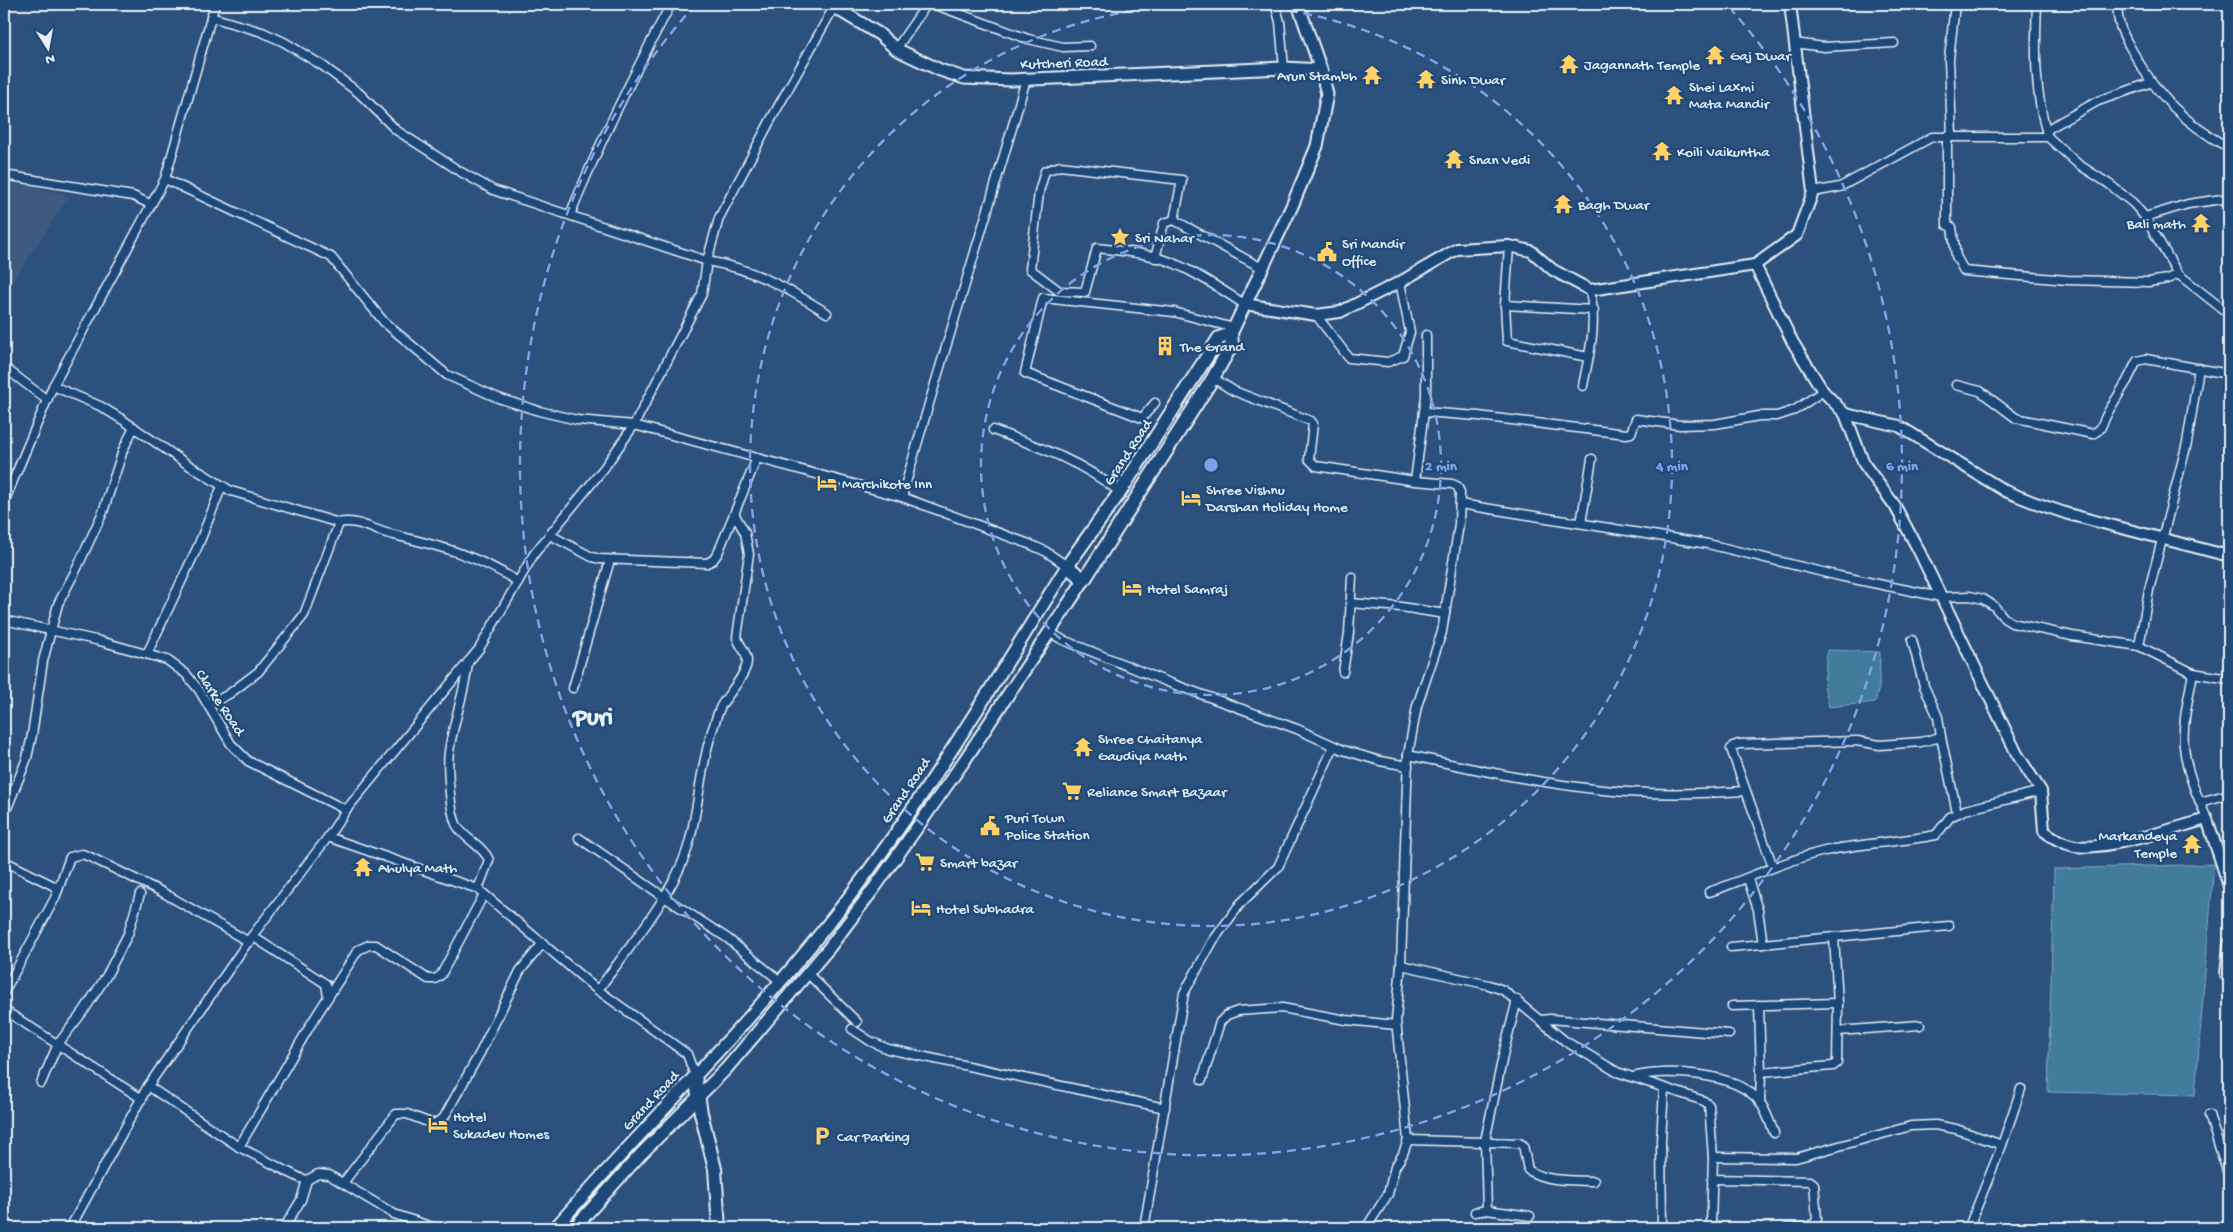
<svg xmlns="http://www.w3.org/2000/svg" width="2233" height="1232" font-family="'Gochi Hand',sans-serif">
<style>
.built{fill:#3e5a80}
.water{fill:#427b9c;stroke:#84aac1}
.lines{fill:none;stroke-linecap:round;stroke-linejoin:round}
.minor-casing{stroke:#e8f1f8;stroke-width:11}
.tertiary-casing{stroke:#e8f1f8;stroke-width:14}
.secondary-casing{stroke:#e8f1f8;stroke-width:15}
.primary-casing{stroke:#e8f1f8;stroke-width:16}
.minor{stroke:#1f4a7a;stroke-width:8}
.tertiary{stroke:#1f4a7a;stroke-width:10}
.secondary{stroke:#1f4a7a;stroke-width:11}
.primary{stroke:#1f4a7a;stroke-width:12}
.ring{fill:none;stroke:#82a0e8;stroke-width:2.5;stroke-dasharray:9 6}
.labels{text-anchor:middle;stroke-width:5;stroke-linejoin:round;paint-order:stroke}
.poi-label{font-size:15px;fill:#e8f1f8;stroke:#1f4a7a;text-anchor:start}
.street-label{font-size:15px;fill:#e8f1f8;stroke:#1f4a7a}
.town-label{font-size:25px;font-weight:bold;fill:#e8f1f8;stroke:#1f4a7a}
.centre{fill:#82a0e8;stroke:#1f4a7a;stroke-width:2.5}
.ring-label{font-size:15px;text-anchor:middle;font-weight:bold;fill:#82a0e8;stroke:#1f4a7a;stroke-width:5;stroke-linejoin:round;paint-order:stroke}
</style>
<rect width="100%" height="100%" fill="#2d517d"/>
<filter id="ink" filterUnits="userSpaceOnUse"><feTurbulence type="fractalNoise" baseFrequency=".02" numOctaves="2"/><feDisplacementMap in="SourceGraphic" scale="10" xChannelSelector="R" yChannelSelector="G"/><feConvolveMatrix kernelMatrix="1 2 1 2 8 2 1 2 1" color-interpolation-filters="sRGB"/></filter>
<g filter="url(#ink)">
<polygon class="built" points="4,178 69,196 4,295"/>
<g class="water">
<polygon points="1827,650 1880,652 1879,688 1875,702 1829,707 1824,685"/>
<polygon points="2214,864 2195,1095 2048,1092 2054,869"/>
</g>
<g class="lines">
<defs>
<g id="minor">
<polyline points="933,4 1028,39 1063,47 1090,46"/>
<polyline points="1275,4 1280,22 1284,68"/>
<path d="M2037,4C2035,50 2034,93 2048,137"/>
<path d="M2118,4C2116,20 2122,33 2130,47C2155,94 2183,122 2229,148"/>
<path d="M211,17L262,32L284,42L323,66L359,93L396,130L461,172L493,190L707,261C754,269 787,288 827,313"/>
<polyline points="1794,43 1824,47 1894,43"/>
<polyline points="896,49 927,4"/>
<polyline points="2046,130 2098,101 2150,83"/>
<polyline points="1947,136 1947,225 1952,227 1956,256 1964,271 2067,280 2149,282 2167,279 2178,274"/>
<polyline points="1952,136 1949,59 1955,4"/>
<polyline points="4,175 133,196 150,204"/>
<polyline points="165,179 331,257 384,322 447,375 498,398 539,411 577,420 634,425 902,497 1029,544 1045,551 1067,566"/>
<polyline points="1813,192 1840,187 1932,137 2048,137 2078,164 2109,184 2133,203 2145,217 2188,204 2229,198"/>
<path d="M570,215C599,143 634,73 671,4"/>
<polyline points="2145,217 2178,274 2229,314"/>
<polyline points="1174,220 1262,268"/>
<polyline points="1509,246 1505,305 1507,341 1588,357"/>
<path d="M1155,258L1164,223L1174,220L1182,180L1060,166L1045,171L1039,192L1030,269L1059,291L1085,292L1097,248C1126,251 1158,254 1184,268C1205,278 1225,292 1244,304"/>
<polyline points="1505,305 1594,310"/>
<polyline points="1316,315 1349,358 1388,362 1403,356 1410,332 1400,282"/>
<polyline points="4,367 47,400"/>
<polyline points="1213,378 1234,391 1311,421 1313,424 1309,459 1316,466 1415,481 1452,484 1457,486 1460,492 1459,524 1442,632 1417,706 1408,755 1401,965 1396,1020 1408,1140 1403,1154 1395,1167 1388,1194 1366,1228"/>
<polyline points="1956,385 1980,391 2016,418 2093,434 2100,429 2108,412 2127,381 2137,361 2146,359 2229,374"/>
<path d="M53,386L100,406L123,420L187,464L231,491L339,523C355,519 370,528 386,533C435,545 476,554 518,582"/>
<path d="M1583,386C1590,349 1597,328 1590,290"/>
<polyline points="1155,403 1142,418 1025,373 1043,298 1174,312 1234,328"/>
<polyline points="1424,412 1478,416 1626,434 1631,433 1636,419 1680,425 1715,424 1759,416 1777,416 1795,410 1823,391"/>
<path d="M993,430C1042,448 1078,460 1120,492"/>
<polyline points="1415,481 1426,396 1426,335"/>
<path d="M902,497C941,357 987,219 1026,79"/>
<polyline points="4,502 53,386 165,179 215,4"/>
<polyline points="1460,504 1708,544 1839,576 1941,597 1970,596 1983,599 1994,606 2004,618 2012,623 2072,636 2139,646 2193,673 2229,679"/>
<polyline points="1581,523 1592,459"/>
<polyline points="550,535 592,557 600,559 707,563 713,560 718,553 757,458"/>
<polyline points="1350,603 1401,607 1445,614"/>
<polyline points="4,620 100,641 167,660 186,674 199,690 231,744 248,761 346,810"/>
<polyline points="1049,632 1063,640 1170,683 1297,729 1343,750 1380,761 1408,766"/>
<polyline points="2139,646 2149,590 2187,443 2199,368"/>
<polyline points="147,654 198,546 222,486"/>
<path d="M468,662C465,693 453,722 449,752C447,766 449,781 450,794C451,805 452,814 456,824C463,839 483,845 489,860L478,889"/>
<polyline points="1343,672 1349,633 1352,577"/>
<path d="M2193,673C2189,696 2182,722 2184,746C2186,772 2197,795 2207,819"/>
<polyline points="573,688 610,560"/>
<polyline points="208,705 229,694 258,672 304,615 339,523"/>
<polyline points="1941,737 1957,813"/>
<path d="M1408,755C1473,769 1537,783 1603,790C1650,795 1698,794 1745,791"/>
<polyline points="2200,802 2229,794"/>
<polyline points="4,816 27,758 32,735 43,661 58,604 77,568 103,512 123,450 134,427"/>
<polyline points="328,837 478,889 595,988 687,1054 695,1076"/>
<polyline points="579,838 664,897 727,938 781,982"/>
<polyline points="4,861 58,888"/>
<polyline points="1773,867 1731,749 1733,746 1739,744 1857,741 1880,745 1921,742 1941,737 1938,717 1924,686 1912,640"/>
<polyline points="1748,879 1758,910 1763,944"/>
<path d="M1709,892C1748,879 1785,860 1825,851C1862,843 1900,842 1936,835L1950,817L1965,810L2041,791"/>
<polyline points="252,936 326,984 328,997"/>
<polyline points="1731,947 1949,926"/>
<polyline points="1401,965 1489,985 1503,990 1565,1041 1617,1072 1704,1101 1709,1105 1713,1157 1711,1228"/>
<polyline points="807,973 857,1022"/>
<path d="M598,990C627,950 677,890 689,843C699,806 700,768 712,731C715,723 717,714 721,706C728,694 747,674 747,661C747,651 739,646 737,637L749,554L745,533L735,515"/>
<polyline points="4,992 55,898 70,857 82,854 90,857 162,892 249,942"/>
<polyline points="1759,1005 1761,1072 1760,1102"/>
<polyline points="1732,1006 1838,1003"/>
<polyline points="4,1010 142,1099"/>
<polyline points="1541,1020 1550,1019 1729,1034"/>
<polyline points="852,1029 870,1041 888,1049 1165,1108"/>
<polyline points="1838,1031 1920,1025"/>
<polyline points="1761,1072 1833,1066 1837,1063 1838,1003 1834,937"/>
<path d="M1632,1077C1665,1068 1736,1072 1759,1101C1766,1110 1770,1122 1774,1133"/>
<polyline points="1202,1080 1220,1022 1227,1015 1238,1011 1282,1008 1346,1020 1396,1025"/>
<polyline points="41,1083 58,1044 85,1009 107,975 128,934 140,894"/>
<polyline points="148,1086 239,1147 300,1178 307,1180 318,1174 329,1175 394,1214 435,1228"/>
<polyline points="2209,1115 2229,1177"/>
<path d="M1408,1140L1519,1143L1523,1145L1528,1170C1546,1182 1573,1180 1594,1181"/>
<polyline points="239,1147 311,1024 358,950 369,945 376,945 428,979 435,979 441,975 484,894"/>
<polyline points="1713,1157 1796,1158 1911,1126 1935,1125 1956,1129 2002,1145"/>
<polyline points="1712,1179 1810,1181 1814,1184 1817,1219 1815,1223 1805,1228 1787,1228"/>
<polyline points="343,1183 396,1114 407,1114 433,1124 443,1119 481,1051 520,971 543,943"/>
<polyline points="1487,1210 1485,1141 1504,1051 1517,1000"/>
<polyline points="1475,1212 1487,1210 1530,1216"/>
<polyline points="1970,1224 2002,1145 2021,1089"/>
<polyline points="70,1228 148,1086 252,936 328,837 346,810 479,649 534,554 604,468 634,425 702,294 707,261 719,218 769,123 834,7"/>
<polyline points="284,1228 301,1200 307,1180"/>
<polyline points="1144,1228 1184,993 1213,941 1240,904 1278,867 1334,746"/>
<polyline points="1662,1228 1661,1141 1664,1088"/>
</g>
<g id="tertiary">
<path d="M1755,265L1792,341L1823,391L1845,414L1864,464L1895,506L1919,551L2017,754L2041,791L2044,831C2054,838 2063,844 2075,846C2107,851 2174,828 2207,819L2229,886"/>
<polyline points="1244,304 1316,315 1340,312 1400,282 1457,249 1509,246 1531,251 1553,270 1590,290 1755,265 1797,235 1813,192 1790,4"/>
<polyline points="1845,414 1899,426 2005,491 2033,502 2068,514 2229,556"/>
<polyline points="2229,944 2226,975 2229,977"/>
</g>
<g id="secondary">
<polyline points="829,4 879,34 896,49 940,70 964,78 1010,80 1284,68 1321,70"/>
<polyline points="1231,334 1292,206 1317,146 1327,94 1321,70 1298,4"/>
<path d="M555,1228C645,1125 744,1031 828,924C917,812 991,688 1067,566"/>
<polyline points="574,1228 641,1154 726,1069 829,948 875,887 964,761 1084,580"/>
</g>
<g id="primary">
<polygon points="1231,334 1232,344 1213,378 1084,580 1067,566 1120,492 1219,338"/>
<polyline points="695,1076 701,1113 715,1169 719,1228"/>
</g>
</defs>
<use href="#minor" class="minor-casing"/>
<use href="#tertiary" class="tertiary-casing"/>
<use href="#secondary" class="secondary-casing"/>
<use href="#primary" class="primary-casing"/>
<use href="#minor" class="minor"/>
<use href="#tertiary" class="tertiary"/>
<use href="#secondary" class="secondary"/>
<use href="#primary" class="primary"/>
</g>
</g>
<g class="ring">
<circle cx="1211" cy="465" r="230"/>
<circle cx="1211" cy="465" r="461"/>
<path d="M1729 7A691 691 0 1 1 693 7"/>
</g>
<defs>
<symbol id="temple-bare" viewBox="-9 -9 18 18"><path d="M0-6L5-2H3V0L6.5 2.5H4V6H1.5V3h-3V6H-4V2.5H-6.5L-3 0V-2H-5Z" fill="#ffd166" stroke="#1f4a7a" stroke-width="2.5" paint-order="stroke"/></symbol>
<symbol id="sight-bare" viewBox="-9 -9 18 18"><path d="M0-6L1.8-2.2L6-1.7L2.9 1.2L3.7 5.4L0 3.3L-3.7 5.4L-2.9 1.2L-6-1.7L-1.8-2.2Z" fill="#ffd166" stroke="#1f4a7a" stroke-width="2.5" paint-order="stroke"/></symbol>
<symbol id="civic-bare" viewBox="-9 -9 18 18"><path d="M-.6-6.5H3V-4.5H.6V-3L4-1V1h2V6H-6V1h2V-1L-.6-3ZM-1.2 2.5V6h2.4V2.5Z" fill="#ffd166" stroke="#1f4a7a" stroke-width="2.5" paint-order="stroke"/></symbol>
<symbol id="building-bare" viewBox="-9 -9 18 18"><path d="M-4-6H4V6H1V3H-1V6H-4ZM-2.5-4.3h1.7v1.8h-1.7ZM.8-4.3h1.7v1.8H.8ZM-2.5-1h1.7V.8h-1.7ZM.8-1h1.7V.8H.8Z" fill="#ffd166" stroke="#1f4a7a" stroke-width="2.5" paint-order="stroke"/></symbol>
<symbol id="hotel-bare" viewBox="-9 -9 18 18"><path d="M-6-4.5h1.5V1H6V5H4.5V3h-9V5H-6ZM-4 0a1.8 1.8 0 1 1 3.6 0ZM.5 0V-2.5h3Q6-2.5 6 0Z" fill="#ffd166" stroke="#1f4a7a" stroke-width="2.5" paint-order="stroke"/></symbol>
<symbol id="supermarket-bare" viewBox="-9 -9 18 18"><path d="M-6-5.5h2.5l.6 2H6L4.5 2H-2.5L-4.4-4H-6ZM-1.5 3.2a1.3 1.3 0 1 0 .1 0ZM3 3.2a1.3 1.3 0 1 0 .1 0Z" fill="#ffd166" stroke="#1f4a7a" stroke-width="2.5" paint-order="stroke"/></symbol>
<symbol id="parking-bare" viewBox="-9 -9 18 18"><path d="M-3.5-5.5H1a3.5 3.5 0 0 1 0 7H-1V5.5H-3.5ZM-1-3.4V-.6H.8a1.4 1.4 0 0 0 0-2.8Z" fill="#ffd166" stroke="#1f4a7a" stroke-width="2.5" paint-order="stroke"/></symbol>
</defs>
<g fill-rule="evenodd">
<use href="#temple-bare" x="1701" y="41" width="28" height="28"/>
<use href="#temple-bare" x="1555" y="50" width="28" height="28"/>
<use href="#temple-bare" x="1358" y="61" width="28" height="28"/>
<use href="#temple-bare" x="1412" y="65" width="28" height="28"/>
<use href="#temple-bare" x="1660" y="81" width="28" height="28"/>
<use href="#temple-bare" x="1648" y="137" width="28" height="28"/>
<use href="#temple-bare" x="1440" y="145" width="28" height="28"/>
<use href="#temple-bare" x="1549" y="190" width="28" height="28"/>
<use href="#temple-bare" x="2187" y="209" width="28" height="28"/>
<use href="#sight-bare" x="1106" y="223" width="28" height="28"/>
<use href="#civic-bare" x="1313" y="238" width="28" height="28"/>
<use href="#building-bare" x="1151" y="332" width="28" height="28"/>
<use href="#hotel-bare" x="813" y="469" width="28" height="28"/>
<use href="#hotel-bare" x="1177" y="484" width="28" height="28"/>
<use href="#hotel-bare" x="1118" y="574" width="28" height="28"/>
<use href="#temple-bare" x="1069" y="733" width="28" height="28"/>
<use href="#supermarket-bare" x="1058" y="777" width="28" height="28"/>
<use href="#civic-bare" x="976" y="812" width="28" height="28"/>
<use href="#temple-bare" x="2178" y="830" width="28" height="28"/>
<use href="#supermarket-bare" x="911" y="848" width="28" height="28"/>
<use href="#temple-bare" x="349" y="853" width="28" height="28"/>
<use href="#hotel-bare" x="907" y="894" width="28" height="28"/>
<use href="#hotel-bare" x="424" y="1111" width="28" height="28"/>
<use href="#parking-bare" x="808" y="1122" width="28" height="28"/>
</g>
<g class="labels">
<g class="poi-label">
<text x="1730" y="60">Gaj Dwar</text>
<text x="1584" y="69">Jagannath Temple</text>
<text x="1357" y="80" text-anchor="end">Arun Stambh</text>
<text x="1441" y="84">Sinh Dwar</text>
<text x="1689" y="91">Shei Laxmi<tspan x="1689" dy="17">Mata Mandir</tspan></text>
<text x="1677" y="156">Koili Vaikuntha</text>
<text x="1469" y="164">Snan Vedi</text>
<text x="1578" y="209">Bagh Dwar</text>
<text x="2186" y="228" text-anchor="end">Bali math</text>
<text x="1135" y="242">Sri Nahar</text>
<text x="1342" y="248">Sri Mandir<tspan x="1342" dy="17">Office</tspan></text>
<text x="1180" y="351">The Grand</text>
<text x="842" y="488">Marchikote Inn</text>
<text x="1206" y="494">Shree Vishnu<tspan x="1206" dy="17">Darshan Holiday Home</tspan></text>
<text x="1147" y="593">Hotel Samraj</text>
<text x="1098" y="743">Shree Chaitanya<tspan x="1098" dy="17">Gaudiya Math</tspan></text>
<text x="1087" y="796">Reliance Smart Bazaar</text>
<text x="1005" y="822">Puri Town<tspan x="1005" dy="17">Police Station</tspan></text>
<text x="2177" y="840" text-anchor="end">Markandeya<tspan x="2177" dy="17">Temple</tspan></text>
<text x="940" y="867">Smart bazar</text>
<text x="378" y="872">Ahulya Math</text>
<text x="936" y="913">Hotel Subhadra</text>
<text x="453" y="1121">Hotel<tspan x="453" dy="17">Sukadev Homes</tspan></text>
<text x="837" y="1141">Car Parking</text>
</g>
<g class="street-label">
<text transform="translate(1064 62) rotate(-2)" y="5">Kutcheri Road</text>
<text transform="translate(1127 452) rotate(-57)" y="5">Grand Road</text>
<text transform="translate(221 702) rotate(56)" y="5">Clarke Road</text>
<text transform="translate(905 790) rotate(-56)" y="5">Grand Road</text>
<text transform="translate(650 1100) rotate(-47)" y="5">Grand Road</text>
</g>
<g class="town-label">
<text x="593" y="724">Puri</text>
</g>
</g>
<circle cx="1211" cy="465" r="8" class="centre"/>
<g class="ring-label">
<text x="1441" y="470">2 min</text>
<text x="1672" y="470">4 min</text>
<text x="1902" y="470">6 min</text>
</g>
<rect width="2233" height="1232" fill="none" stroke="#1f4a7a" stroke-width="20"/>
<rect x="10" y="10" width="2213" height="1212" fill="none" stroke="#e8f1f8" stroke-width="2" filter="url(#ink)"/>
<g transform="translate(48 48) rotate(169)" stroke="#1f4a7a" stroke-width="4" paint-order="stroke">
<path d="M0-4L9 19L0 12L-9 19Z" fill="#e8f1f8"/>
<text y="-8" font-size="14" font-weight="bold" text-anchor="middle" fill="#e8f1f8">N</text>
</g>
</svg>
